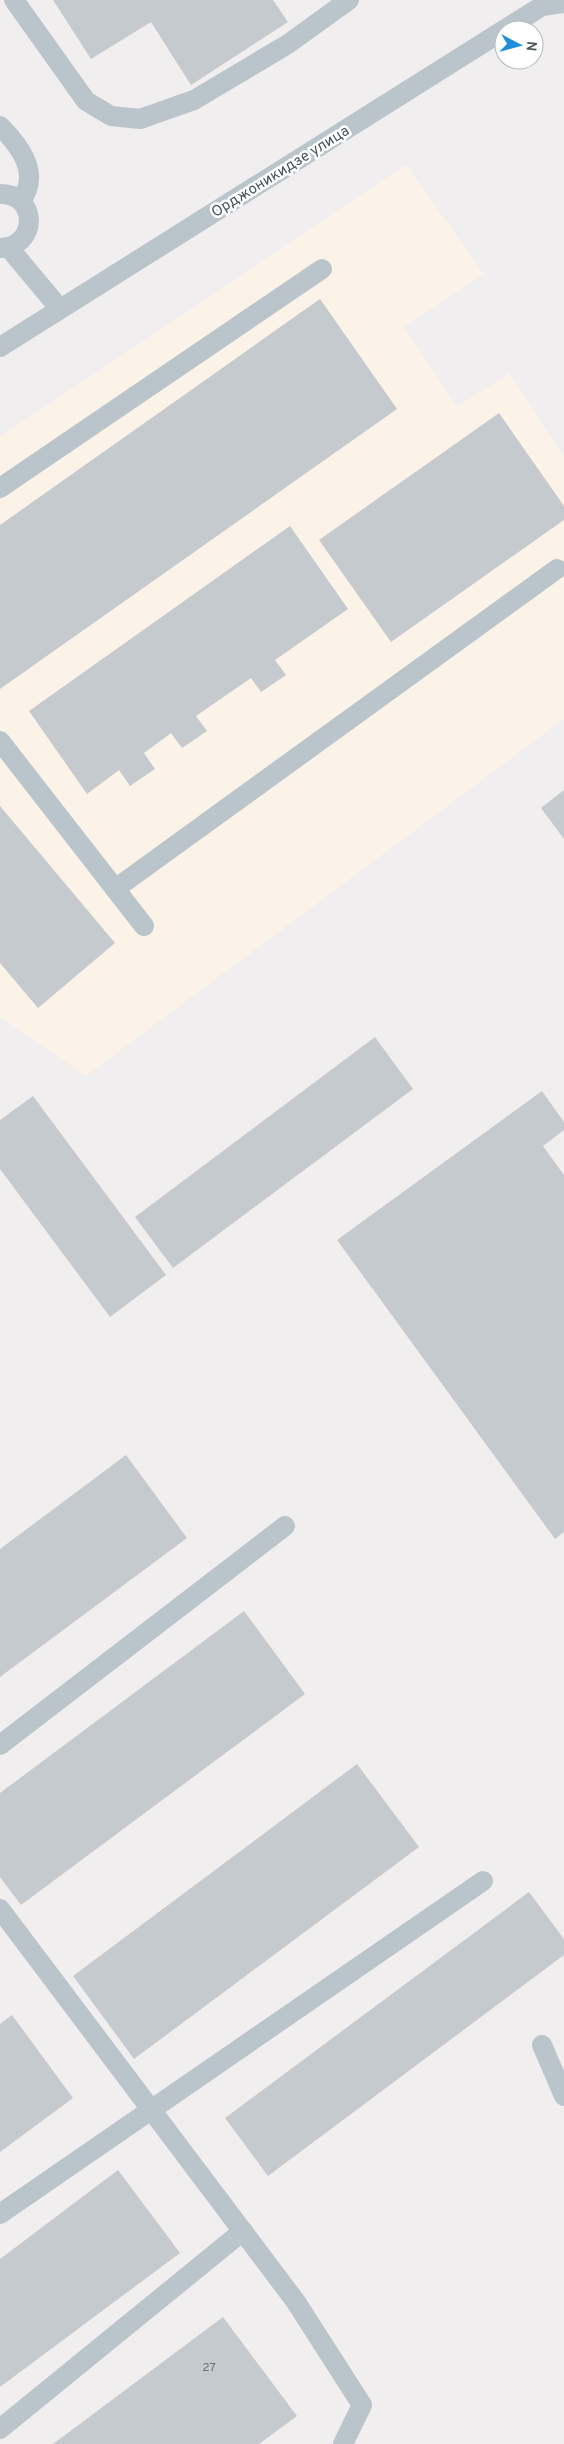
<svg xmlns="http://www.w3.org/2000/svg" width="564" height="2444" font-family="Overpass,sans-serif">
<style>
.commercial{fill:#fbf2e8}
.building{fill:#c5cace}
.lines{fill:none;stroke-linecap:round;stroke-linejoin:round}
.service{stroke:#bac5cb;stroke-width:20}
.labels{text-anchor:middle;stroke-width:5;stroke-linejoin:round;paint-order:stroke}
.number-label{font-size:12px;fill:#667278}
.street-label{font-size:15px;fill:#47555b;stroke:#fff}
</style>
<rect width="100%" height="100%" fill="#f1eeef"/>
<polygon class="commercial" points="406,165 484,274 404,327 457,407 509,373 564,457 564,719 86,1076 0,1017 0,437"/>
<g class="building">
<polygon points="53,0 273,0 288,22 191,85 151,22 91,59"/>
<polygon points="320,299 397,409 0,689 0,525"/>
<polygon points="499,413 564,506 564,520 391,642 319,540"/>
<polygon points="290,526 348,609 275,660 286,675 261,692 251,678 196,716 207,731 182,748 171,733 144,753 155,769 130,786 119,770 87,794 29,711"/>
<polygon points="564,790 564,839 541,808"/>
<polygon points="0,806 115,943 38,1008 0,963"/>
<polygon points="375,1037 413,1089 173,1268 135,1217"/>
<polygon points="542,1091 564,1122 564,1130 543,1146 564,1175 564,1532 555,1539 337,1240"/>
<polygon points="33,1096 166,1275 110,1317 0,1169 0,1120"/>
<polygon points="126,1455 187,1538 0,1677 0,1549"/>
<polygon points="244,1611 305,1694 21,1905 0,1877 0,1793"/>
<polygon points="357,1764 419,1847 134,2059 73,1976"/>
<polygon points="529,1892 564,1939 564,1955 268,2176 225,2118"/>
<polygon points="12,2015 73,2098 0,2152 0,2024"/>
<polygon points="118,2170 180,2253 0,2387 0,2259"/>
<polygon points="223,2317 297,2416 259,2444 53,2444"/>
</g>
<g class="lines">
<g class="service">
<polyline points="14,0 86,101 111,116 140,119 194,100 288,44 349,0"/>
<path d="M0,126C20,146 41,173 21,201"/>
<path d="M0,194C38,193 39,247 0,248"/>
<polyline points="9,248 60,309"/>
<polyline points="0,347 542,6 564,3"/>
<polyline points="0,488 322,269"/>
<polyline points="0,741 144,926"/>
<polyline points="115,889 557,569"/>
<polyline points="0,1745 285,1526"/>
<polyline points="0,1909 296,2302 362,2405 343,2444"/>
<polyline points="542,2045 564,2096"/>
<polyline points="0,2214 483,1881"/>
<polyline points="0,2429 243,2231"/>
</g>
</g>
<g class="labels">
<g class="number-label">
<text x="209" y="2371">27</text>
</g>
<g class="street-label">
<text transform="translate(280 171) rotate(-32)" y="5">Орджоникидзе улица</text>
</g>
</g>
<g transform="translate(519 45) rotate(96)"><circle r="24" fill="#ffffff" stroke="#b5bbbd"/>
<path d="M0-4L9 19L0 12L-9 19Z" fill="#1e90db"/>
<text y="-8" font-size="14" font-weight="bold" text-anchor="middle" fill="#47555b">N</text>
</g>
</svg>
